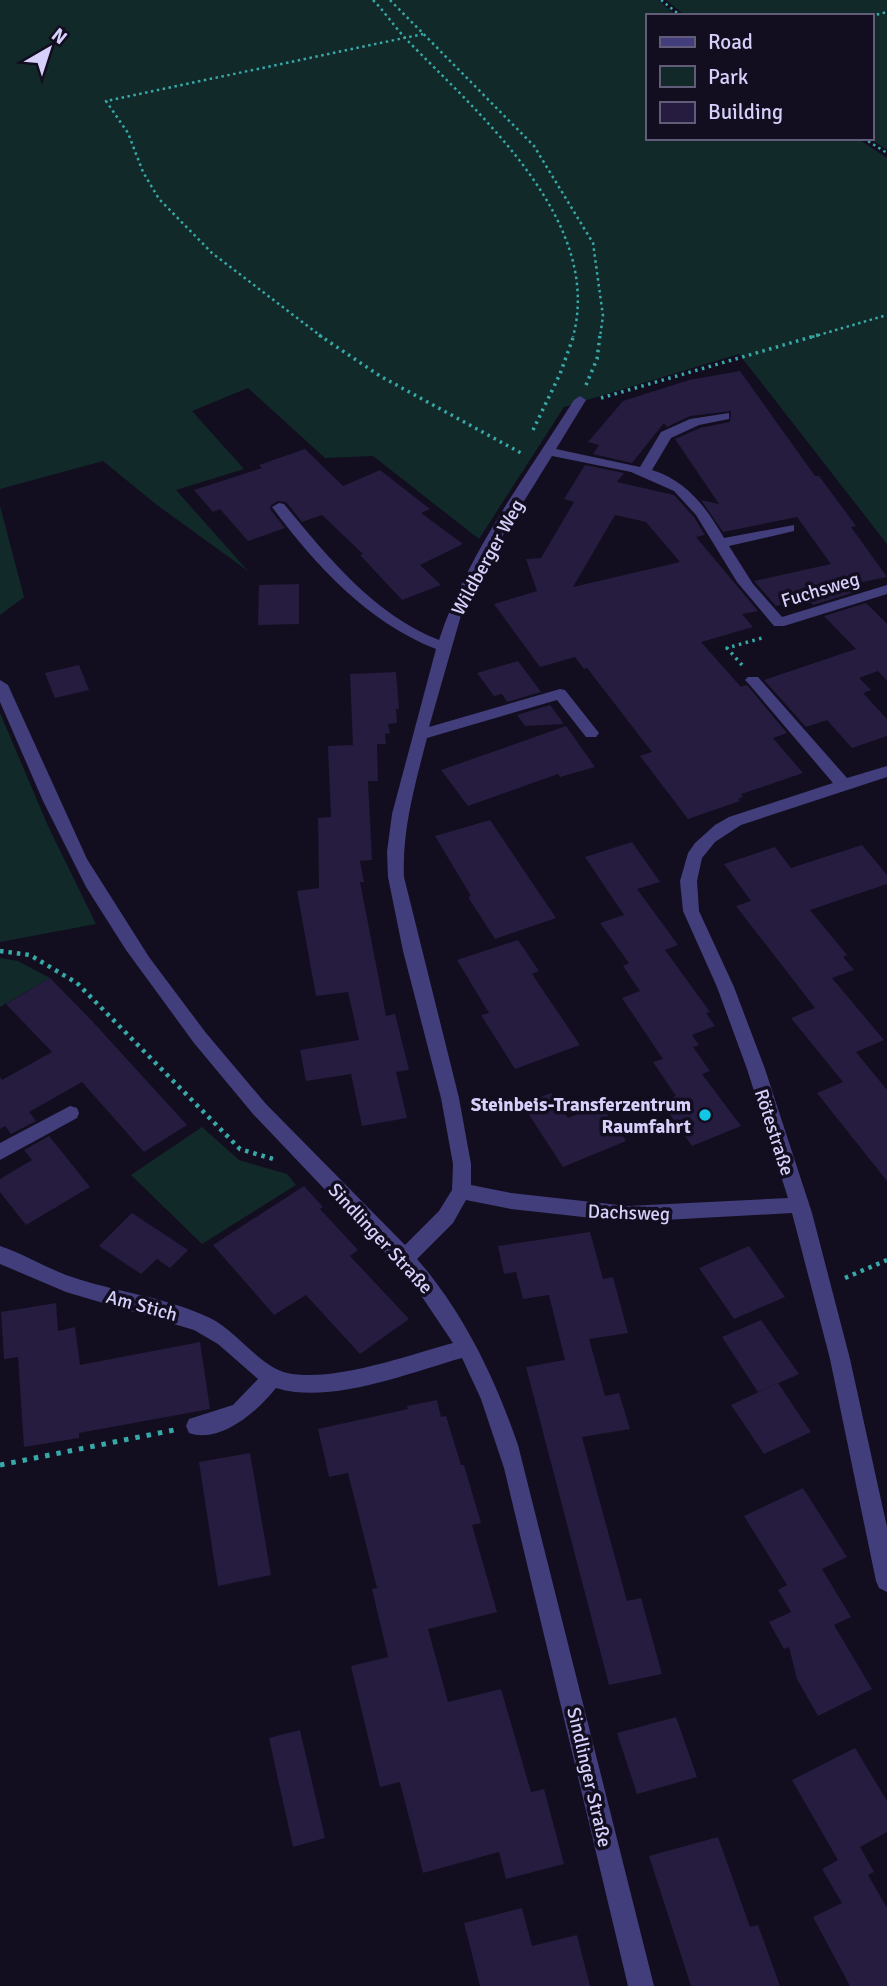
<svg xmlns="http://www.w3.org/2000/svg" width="887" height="1986" font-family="Signika,sans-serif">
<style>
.green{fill:#122929}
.building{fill:#251c3f;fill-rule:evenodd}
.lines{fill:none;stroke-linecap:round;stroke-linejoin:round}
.path-far3{stroke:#37a9a8;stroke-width:2.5;stroke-dasharray:2.5 3.5;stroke-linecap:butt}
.path-far2{stroke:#37a9a8;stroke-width:3.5;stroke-dasharray:2.5 4.5;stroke-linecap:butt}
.path-far1{stroke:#37a9a8;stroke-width:4.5;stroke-dasharray:3.5 5;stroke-linecap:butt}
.path{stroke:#37a9a8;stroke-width:5;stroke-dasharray:4.5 7;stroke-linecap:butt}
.minor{fill:#423d7b;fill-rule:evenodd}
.poi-dot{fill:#12c6e6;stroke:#120e1f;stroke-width:2.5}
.labels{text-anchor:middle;stroke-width:7;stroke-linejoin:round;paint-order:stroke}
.street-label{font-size:19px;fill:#d7d0fb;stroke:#120e1f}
.poi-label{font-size:19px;font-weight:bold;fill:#d7d0fb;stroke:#120e1f;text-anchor:end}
</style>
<rect width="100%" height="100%" fill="#120e1f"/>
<g class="green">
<polygon points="0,0 658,0 677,16 647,16 647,138 857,138 887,158 887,544 739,354 564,407 479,539 373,456 325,458 248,388 192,411 244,469 176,490 248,571 157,505 103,461 0,489"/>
<polygon points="666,0 887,0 887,150 869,138 871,138 871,16 686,16"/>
<polygon points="0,506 24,597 0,615"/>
<polygon points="0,713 48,826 96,924 0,942"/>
<polygon points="0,958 18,961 50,978 0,1007"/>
<polygon points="202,1127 239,1160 287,1174 296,1185 202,1244 131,1175"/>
</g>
<g class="building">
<polygon points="740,371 815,476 819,476 856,526 851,527 887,577 848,585 855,592 813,605 808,599 776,606 754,581 831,564 797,517 723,532 701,500 719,504 675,439 700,428 730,422 731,411 690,416 667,427 664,423 632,463 593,454 599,445 588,442 623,401 689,380"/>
<polygon points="305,449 343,486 380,470 430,509 421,513 463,544 420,565 441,585 402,600 360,555 363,554 322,515 302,522 286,502 278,501 271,505 270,509 285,528 248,541 220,509 213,512 194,490 262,468 259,465"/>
<path d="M585,465L624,473L617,482L674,495L694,517L705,535L696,537L758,611L742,614L753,627L701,642L741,687L747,685L787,733L773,738L803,773L741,794L743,797L738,799L740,801L688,819L640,756L652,752L587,668L584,669L575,657L540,667L494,604L537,591L526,559L541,558L574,502L564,499ZM615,515L646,522L680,562L573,587Z"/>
<polygon points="299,584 299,624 258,625 259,585"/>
<polygon points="866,603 887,624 887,681 878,671 859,678 871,690 863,693 887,719 887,736 852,748 827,720 806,727 764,680 856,649 824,616"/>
<polygon points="518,661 541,692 507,702 502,694 494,696 477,673"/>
<polygon points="79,665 89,690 55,698 45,673"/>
<polygon points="396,672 399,709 396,709 397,723 388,724 390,733 385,734 386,744 377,744 378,781 368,781 372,860 360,861 364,882 360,882 386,1016 395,1014 409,1070 396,1072 407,1118 362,1126 351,1074 306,1081 300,1050 359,1040 348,992 316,996 297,891 319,888 318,818 331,817 328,746 353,745 350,674"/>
<polygon points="550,705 564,724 525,726 517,715"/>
<polygon points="566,726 595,767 560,777 558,774 468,806 441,770"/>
<polygon points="490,820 556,918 495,939 468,897 471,896 435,836"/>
<polygon points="632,842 660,882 637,889 678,945 665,950 710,1012 706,1013 715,1026 692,1035 699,1045 693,1047 710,1071 702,1074 741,1126 692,1146 661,1102 676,1096 653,1062 663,1059 622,998 640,991 623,966 629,963 600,923 624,915 585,857"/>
<polygon points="862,845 887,875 887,884 810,910 847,955 843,957 854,970 832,978 884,1040 856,1052 887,1090 887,1181 817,1093 843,1082 791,1018 815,1008 736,906 751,901 724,864 775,847 791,868"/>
<polygon points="518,940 539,971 532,974 580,1045 515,1069 481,1015 489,1013 457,960"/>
<polygon points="50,978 92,1021 187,1125 144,1152 82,1082 29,1112 36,1121 11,1134 5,1126 0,1129 0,1077 2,1080 52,1052 6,1004"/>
<polygon points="551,1093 568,1118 600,1105 626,1141 563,1167 522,1104"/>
<polygon points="49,1136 90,1187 26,1225 0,1192 0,1179 32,1160 24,1150"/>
<polygon points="304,1186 323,1207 320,1209 358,1250 350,1256 409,1319 360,1354 306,1295 274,1315 213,1245"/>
<polygon points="132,1213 188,1250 170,1268 157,1259 141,1274 99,1246"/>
<polygon points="590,1232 603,1279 613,1277 628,1333 589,1339 605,1396 619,1393 630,1429 582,1437 627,1601 641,1598 662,1674 609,1685 526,1367 565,1360 549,1295 523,1299 516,1272 504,1274 498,1246"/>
<polygon points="749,1246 785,1297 734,1319 699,1268"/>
<polygon points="56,1303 58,1331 75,1327 80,1365 200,1342 210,1409 79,1433 79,1438 24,1447 18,1357 4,1359 1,1312"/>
<polygon points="761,1320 799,1374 758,1392 722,1337"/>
<polygon points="778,1383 811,1432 764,1454 731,1405"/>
<polygon points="437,1400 441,1417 446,1416 461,1465 464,1465 481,1523 472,1525 497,1612 428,1629 448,1702 501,1689 531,1792 544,1789 564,1864 506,1879 499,1852 423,1873 400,1782 380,1787 351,1666 388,1657 372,1589 377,1588 348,1473 329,1477 318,1429 408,1409 407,1406"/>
<polygon points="250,1453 271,1575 218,1586 199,1462"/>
<polygon points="803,1488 847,1557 822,1569 851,1617 834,1625 872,1689 818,1716 797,1679 789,1647 784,1649 769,1622 791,1612 778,1590 787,1585 744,1516"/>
<polygon points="676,1717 697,1777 637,1794 617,1733"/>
<polygon points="300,1730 325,1838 293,1847 269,1738"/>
<polygon points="855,1748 887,1801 887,1832 860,1847 874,1872 868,1875 887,1908 887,1986 850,1986 813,1917 842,1903 822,1869 838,1860 792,1780"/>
<polygon points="718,1837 750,1927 758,1925 780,1986 691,1986 649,1856"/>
<polygon points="522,1908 532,1946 577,1935 590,1986 480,1986 464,1923"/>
</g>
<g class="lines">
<g class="path-far3">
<path d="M373,0C386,13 395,28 408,41C479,114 604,221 573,337"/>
<polyline points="390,0 534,146 593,243 603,316 600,337"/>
<polyline points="661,0 681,16"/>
<polyline points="871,16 887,12"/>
<polyline points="863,138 887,153"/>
<polyline points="322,337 212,253 159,199 143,172 128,133 106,101 423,34"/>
<polyline points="812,337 887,315"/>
</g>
<g class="path-far2">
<polyline points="319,335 380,376 521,453"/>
<polyline points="586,385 597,359 600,335"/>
<polyline points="601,398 818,335"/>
<polyline points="533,430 560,374 574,335"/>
<polyline points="742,665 727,648 762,638"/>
</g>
<g class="path-far1">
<polyline points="0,951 30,955 77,983 240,1149 273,1159"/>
<polyline points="845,1278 887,1260"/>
</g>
<polyline class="path" points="0,1465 174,1430"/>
<g class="minor">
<path d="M580,396L586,400L556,449L640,467L661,432L690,419L729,413V419L699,425L671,438L652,470C687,481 706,507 724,538L794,525V531L729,546L753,584L782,617L887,585V594L784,626H774L737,582L696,515L674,491L631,472L552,456L500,540L462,612L429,727L560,689L565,690L599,733L596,737H586L557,700L427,738C415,785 402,829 404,877L459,1098L471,1164V1185L511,1193L628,1206L788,1198L747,1069L717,987L683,911L680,881L688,853L695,843L715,825L729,817L833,783L748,683L745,680L748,677H758L847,778L887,766V777L741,825L715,842L702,858L697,881L699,911L734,987L765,1069L812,1213L850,1359L887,1527V1592L879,1588L876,1581L830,1359L792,1213L628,1222L511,1209L466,1200L453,1223L417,1259C464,1313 495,1378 518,1445L654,1986H628L504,1468L481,1399L462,1358C408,1373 330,1405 276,1388C258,1411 220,1444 189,1433L186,1426L189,1419L233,1405L258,1379L218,1344L194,1330L66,1292L0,1264V1246C27,1255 51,1271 78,1279C122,1293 169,1298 210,1318C237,1331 260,1367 287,1373C332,1383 409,1355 453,1343L410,1279L253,1114L194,1043L126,950L86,887L43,801L0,702V680L8,685L87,859L149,957L206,1033L266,1104L405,1245L439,1211L452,1190L453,1164L441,1098L403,951L388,877L387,852L392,814L436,649C367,622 315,565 272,507L279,503L284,504C328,557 373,614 439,640C467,554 526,476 574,400Z"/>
<polygon points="70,1106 77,1108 79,1113 77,1118 0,1160 0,1143"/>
</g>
</g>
<circle class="poi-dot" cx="705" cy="1115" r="7"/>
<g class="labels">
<g class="street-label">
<text transform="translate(487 557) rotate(-61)" y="7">Wildberger Weg</text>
<text transform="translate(820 589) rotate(-17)" y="7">Fuchsweg</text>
<text transform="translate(775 1132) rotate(72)" y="7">Rötestraße</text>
<text transform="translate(629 1212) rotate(2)" y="7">Dachsweg</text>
<text transform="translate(381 1238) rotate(47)" y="7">Sindlinger Straße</text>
<text transform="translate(142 1305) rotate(15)" y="7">Am Stich</text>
<text transform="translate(590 1777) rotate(77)" y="7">Sindlinger Straße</text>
</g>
<g class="poi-label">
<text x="691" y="1111">Steinbeis-Transferzentrum<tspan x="691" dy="22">Raumfahrt</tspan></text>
</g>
</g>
<rect x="646" y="14" width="228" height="126" fill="#120e1f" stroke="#615c77" stroke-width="2"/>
<rect x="660" y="37" width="35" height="10" fill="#423d7b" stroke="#615c77" stroke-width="2"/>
<text x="708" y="49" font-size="21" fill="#d7d0fb">Road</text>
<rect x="660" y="66" width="35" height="21" fill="#122929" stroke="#615c77" stroke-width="2"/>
<text x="708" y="84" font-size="21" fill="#d7d0fb">Park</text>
<rect x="660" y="102" width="35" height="21" fill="#251c3f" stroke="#615c77" stroke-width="2"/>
<text x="708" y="119" font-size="21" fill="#d7d0fb">Building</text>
<g transform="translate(49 49) rotate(39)" stroke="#120e1f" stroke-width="5" paint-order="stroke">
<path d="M0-5L12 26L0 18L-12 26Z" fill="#d7d0fb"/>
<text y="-10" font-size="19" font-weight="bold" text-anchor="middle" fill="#d7d0fb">N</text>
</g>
</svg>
